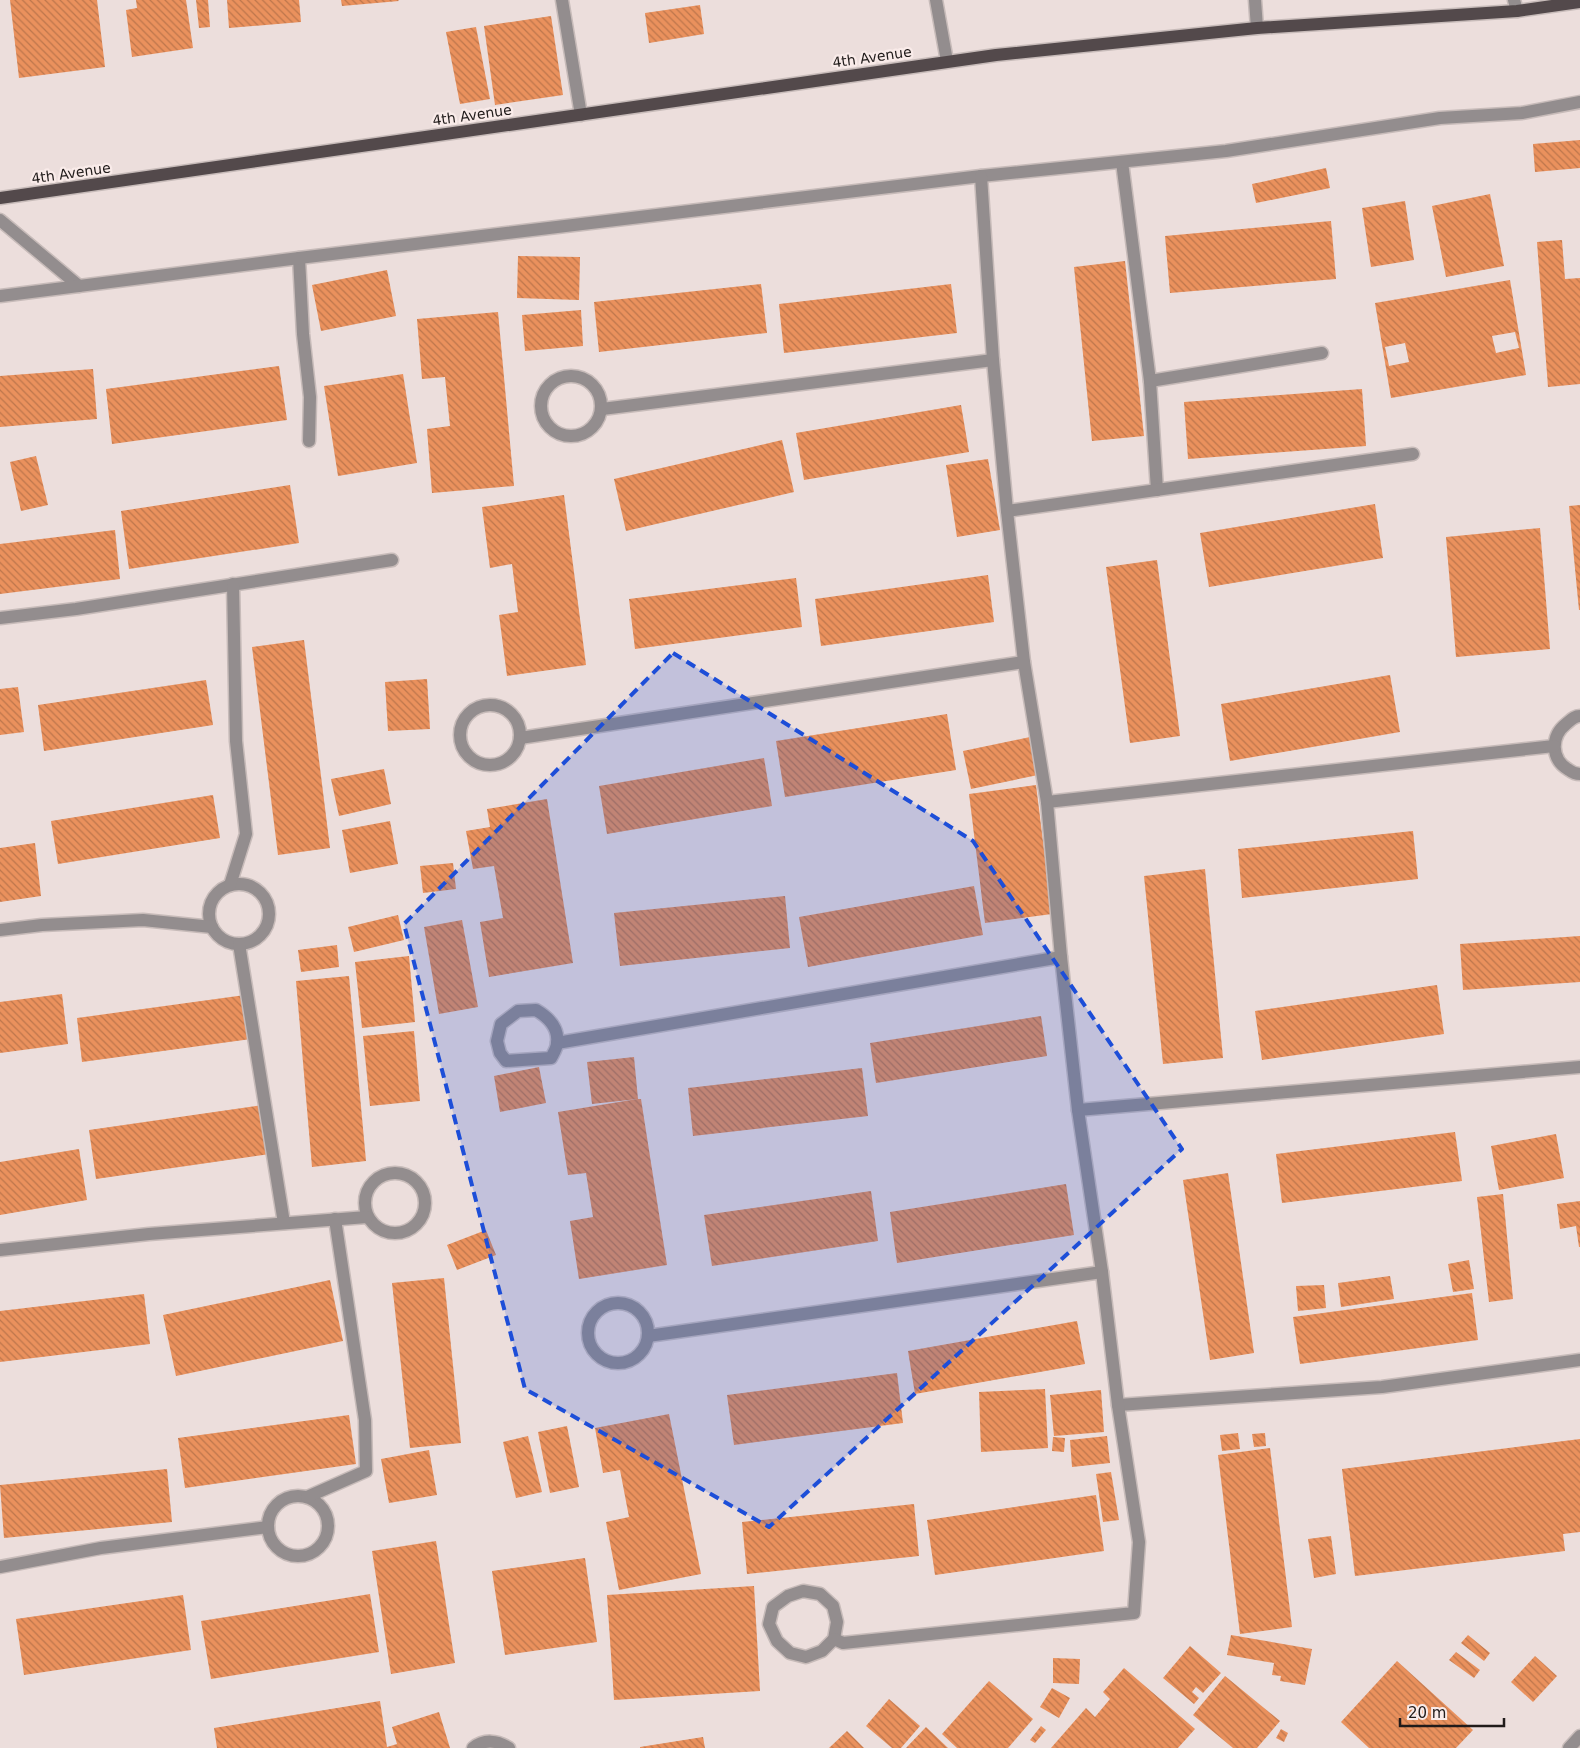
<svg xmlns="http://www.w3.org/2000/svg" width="1580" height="1748" font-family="'DejaVu Sans',sans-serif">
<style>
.building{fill:url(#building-back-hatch);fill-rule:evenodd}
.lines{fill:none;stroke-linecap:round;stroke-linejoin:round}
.minor-casing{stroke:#c7bbb9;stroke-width:15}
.major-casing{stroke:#c7bbb9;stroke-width:15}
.minor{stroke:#938d8e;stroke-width:12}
.major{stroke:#53494b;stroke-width:12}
.marked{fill:#1d4ed8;fill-opacity:0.2;stroke:#1d4ed8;stroke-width:4;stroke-dasharray:10 6;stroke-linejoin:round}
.labels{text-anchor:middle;stroke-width:4.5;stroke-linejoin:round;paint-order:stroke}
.street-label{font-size:14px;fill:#201b1a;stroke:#f9ebe9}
</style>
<defs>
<pattern id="building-back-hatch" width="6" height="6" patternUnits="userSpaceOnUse" patternTransform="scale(1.25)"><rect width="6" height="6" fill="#ea915d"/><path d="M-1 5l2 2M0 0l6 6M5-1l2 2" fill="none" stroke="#bd764c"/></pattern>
</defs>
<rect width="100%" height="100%" fill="#ecdedc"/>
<g class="building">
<polygon points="10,0 97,0 105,67 19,78"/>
<polygon points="136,0 186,0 193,48 132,57 126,10 137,8"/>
<polygon points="196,0 208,0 210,27 199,28"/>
<polygon points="227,0 299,0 301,22 229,28"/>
<polygon points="341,0 398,0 399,1 342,6"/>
<polygon points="700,5 704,34 649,43 645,13"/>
<polygon points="551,16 563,95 495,105 484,26"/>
<polygon points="476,27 490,99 460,104 446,32"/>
<polygon points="1580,140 1580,168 1535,172 1533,144"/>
<polygon points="1326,168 1330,188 1256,203 1252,184"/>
<polygon points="1490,194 1504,266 1446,277 1432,206"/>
<polygon points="1405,201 1414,260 1371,267 1362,208"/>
<polygon points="1331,221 1336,279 1170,293 1165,236"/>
<polygon points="1562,240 1565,279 1580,278 1580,384 1548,387 1537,242"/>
<polygon points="518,256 580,257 579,300 517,298"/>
<polygon points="1125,261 1144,436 1092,441 1074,267"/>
<polygon points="387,270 396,316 321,331 312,285"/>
<path d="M1510,280L1526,375L1391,398L1375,303ZM1515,332L1519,348L1496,353L1492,336ZM1405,343L1409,362L1389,366L1385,347Z"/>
<polygon points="761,284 767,333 599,352 594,302"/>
<polygon points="951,284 957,333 784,353 779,304"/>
<polygon points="581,310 583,346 525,351 522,315"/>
<polygon points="498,312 514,486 432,493 427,429 450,426 445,377 422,379 417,319"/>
<polygon points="279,366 287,420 112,444 106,389"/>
<polygon points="93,369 97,419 0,427 0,376"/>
<polygon points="403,374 417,463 338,476 324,386"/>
<polygon points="1362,389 1366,446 1188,459 1184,402"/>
<polygon points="961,405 969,452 804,480 796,433"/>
<polygon points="782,440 794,492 626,531 614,479"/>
<polygon points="36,456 48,505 21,511 10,462"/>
<polygon points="988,459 1000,530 957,537 946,465"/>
<polygon points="290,485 299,543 129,569 121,511"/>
<polygon points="564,495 586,665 507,676 499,615 518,612 512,564 490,568 482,507"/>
<polygon points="1375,504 1383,558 1209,587 1200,533"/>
<polygon points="1580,505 1580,610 1579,610 1569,506"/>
<polygon points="1540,528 1550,649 1456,657 1446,537"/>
<polygon points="115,530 120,579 0,594 0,544"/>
<polygon points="1157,560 1180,736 1130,743 1106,567"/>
<polygon points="988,575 994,622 821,646 815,599"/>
<polygon points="796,578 802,627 635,649 629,599"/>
<polygon points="304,640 330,848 278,855 252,647"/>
<polygon points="1390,675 1400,732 1230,761 1221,704"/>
<polygon points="427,679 430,729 388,731 385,682"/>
<polygon points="206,680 213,725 44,751 38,705"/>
<polygon points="18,687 24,732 0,735 0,689"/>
<polygon points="947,714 956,770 785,797 776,741"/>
<polygon points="1030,737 1038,775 971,789 963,751"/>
<polygon points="764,758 772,806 607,834 599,786"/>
<polygon points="384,769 391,804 339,816 331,779"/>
<polygon points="1036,785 1052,914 985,923 969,794"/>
<polygon points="213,795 220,838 58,864 51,821"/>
<polygon points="547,799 573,963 489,977 480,922 503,918 494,866 473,869 466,831 490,827 487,809"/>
<polygon points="390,821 398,864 350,873 342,830"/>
<polygon points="1413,831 1418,879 1242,898 1238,849"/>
<polygon points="35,843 41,896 0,902 0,848"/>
<polygon points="453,863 456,889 423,893 420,866"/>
<polygon points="1205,869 1223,1058 1163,1064 1144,876"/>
<polygon points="974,886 983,935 808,967 799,917"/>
<polygon points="785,896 790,948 620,966 614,913"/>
<polygon points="398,915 404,940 354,952 348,927"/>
<polygon points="462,920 478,1007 439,1014 424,927"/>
<polygon points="1580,936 1580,982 1463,990 1460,944"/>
<polygon points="337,945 339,967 301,972 298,950"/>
<polygon points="409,956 415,1022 362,1028 355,962"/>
<polygon points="349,976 366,1161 312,1167 296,981"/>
<polygon points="1437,985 1444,1034 1262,1060 1255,1011"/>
<polygon points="62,994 68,1044 0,1053 0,1002"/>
<polygon points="245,995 251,1039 82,1062 77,1018"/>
<polygon points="1041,1016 1047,1056 876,1083 870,1043"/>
<polygon points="414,1031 420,1101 370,1106 363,1036"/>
<polygon points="634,1057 638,1099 592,1104 587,1062"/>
<polygon points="539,1067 546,1103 500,1112 494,1076"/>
<polygon points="862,1068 868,1116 693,1136 688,1088"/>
<polygon points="637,1099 641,1099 667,1265 579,1279 570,1221 593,1217 586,1173 568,1175 558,1112"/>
<polygon points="263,1105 270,1154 96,1179 89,1130"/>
<polygon points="1455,1132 1462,1181 1282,1203 1276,1154"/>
<polygon points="1556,1134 1564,1178 1499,1190 1491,1146"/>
<polygon points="79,1149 87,1200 0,1215 0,1162"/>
<polygon points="1228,1173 1254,1353 1210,1360 1183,1180"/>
<polygon points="1066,1184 1074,1235 897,1263 890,1212"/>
<polygon points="871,1191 878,1241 712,1266 704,1215"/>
<polygon points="1503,1194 1513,1299 1489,1302 1477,1197"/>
<polygon points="1580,1201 1580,1247 1579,1247 1576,1226 1560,1229 1557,1204"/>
<polygon points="486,1230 496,1255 457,1270 447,1245"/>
<polygon points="1469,1260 1474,1289 1453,1292 1448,1264"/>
<polygon points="1390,1276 1394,1299 1341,1307 1338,1283"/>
<polygon points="444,1278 461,1443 410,1448 392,1283"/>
<polygon points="330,1280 343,1341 176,1376 163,1315"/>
<polygon points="1324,1285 1326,1308 1298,1311 1296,1286"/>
<polygon points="1472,1293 1478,1340 1300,1364 1293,1317"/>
<polygon points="144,1294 150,1344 0,1362 0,1311"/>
<polygon points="1077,1321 1085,1364 915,1394 908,1351"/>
<polygon points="897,1373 903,1423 734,1445 727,1395"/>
<polygon points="1045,1389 1048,1448 981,1452 979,1392"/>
<polygon points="1101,1390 1104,1432 1054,1436 1050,1395"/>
<polygon points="669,1414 701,1574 619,1590 606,1522 629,1517 620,1470 603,1473 595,1428"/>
<polygon points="349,1415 356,1464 185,1488 178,1438"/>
<polygon points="567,1426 579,1487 550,1493 538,1432"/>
<polygon points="1238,1433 1240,1449 1222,1451 1220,1435"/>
<polygon points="1265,1433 1266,1446 1254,1447 1252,1434"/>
<polygon points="528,1436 542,1492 516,1498 503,1442"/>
<polygon points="1107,1436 1110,1463 1072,1467 1070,1440"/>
<polygon points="1053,1437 1065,1438 1064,1452 1052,1451"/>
<polygon points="1580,1439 1580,1532 1563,1534 1565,1551 1355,1576 1342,1469"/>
<polygon points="1270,1448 1292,1627 1240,1634 1218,1455"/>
<polygon points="429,1450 437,1495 389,1503 381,1459"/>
<polygon points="167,1469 172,1522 4,1538 0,1485"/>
<polygon points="1111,1472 1119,1520 1103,1522 1096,1474"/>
<polygon points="1096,1495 1104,1551 935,1575 927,1520"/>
<polygon points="914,1504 919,1556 747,1574 742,1522"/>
<polygon points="1331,1536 1336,1574 1314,1578 1308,1539"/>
<polygon points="436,1541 455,1663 391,1674 372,1551"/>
<polygon points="585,1558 597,1642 505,1655 492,1571"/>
<polygon points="754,1586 760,1691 614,1700 607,1595"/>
<polygon points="370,1594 379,1652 211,1679 201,1621"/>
<polygon points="183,1595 191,1650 24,1675 16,1619"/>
<polygon points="1231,1635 1312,1649 1305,1685 1280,1681 1281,1676 1272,1675 1274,1663 1227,1655"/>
<polygon points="1468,1635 1490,1653 1484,1661 1461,1643"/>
<polygon points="1190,1646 1221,1673 1203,1693 1196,1687 1192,1692 1199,1698 1194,1704 1163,1678"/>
<polygon points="1456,1652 1480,1670 1474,1678 1449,1660"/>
<polygon points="1535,1656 1557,1676 1533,1702 1511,1682"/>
<polygon points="1053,1658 1080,1659 1079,1684 1053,1683"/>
<polygon points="1397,1661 1473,1730 1456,1748 1369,1748 1341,1722"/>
<polygon points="1124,1668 1195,1729 1178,1748 1051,1748 1086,1708 1095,1717 1110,1699 1103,1692"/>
<polygon points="1225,1676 1280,1721 1257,1748 1233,1748 1193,1715"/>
<polygon points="989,1681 1033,1719 1008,1748 957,1748 942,1734"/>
<polygon points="1052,1688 1070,1698 1059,1718 1040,1707"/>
<polygon points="889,1699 920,1726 901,1748 892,1748 866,1726"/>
<polygon points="380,1701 387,1747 397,1744 392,1727 439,1712 450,1748 217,1748 214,1728"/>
<polygon points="1041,1726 1046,1730 1035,1743 1030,1740"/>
<polygon points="926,1727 948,1748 906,1748"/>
<polygon points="1281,1729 1288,1733 1284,1742 1276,1738"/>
<polygon points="847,1731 864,1748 829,1748"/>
<polygon points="703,1737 705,1748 640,1748 640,1747"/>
</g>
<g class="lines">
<defs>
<g id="minor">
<polyline points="562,0 581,115"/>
<polyline points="936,0 947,61"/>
<polyline points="1255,0 1257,28"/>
<polyline points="1514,0 1517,11"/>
<polyline points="1122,162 1150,381 1157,490"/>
<polyline points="0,220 79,286"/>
<polyline points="299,258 303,334 310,397 309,441"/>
<polyline points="0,296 299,258 981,176 1226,151 1440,118 1522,113 1580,102"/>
<circle cx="571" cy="406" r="30"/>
<polyline points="1150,381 1322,353"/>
<polyline points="602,409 993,360"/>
<polyline points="1007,511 1413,454"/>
<polyline points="0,618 76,609 392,560"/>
<circle cx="490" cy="735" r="30"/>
<path d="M1580,716C1574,716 1571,720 1566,724C1551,736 1550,759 1569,770C1573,773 1575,774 1580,774"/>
<polyline points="520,738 1024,662"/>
<polyline points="1047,802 1554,746"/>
<circle cx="239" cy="914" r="30"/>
<polyline points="230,885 246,834 236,741 233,584"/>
<polyline points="0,930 42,925 143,920 212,927"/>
<polyline points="239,944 284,1223"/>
<path d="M536,1010C548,1017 559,1028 557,1043C557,1048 553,1054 551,1058L506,1061L500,1053L497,1041L501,1024L518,1011Z"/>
<polyline points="557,1043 1061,957"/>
<polyline points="1078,1110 1580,1067"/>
<circle cx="395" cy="1203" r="30"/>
<polyline points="0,1250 149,1234 367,1217"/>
<circle cx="618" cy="1333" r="30"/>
<polyline points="648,1336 1102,1272"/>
<polyline points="1118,1405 1382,1387 1580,1360"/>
<circle cx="298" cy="1526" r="30"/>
<polyline points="307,1497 366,1471 365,1420 335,1219"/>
<polyline points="0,1567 101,1548 268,1527"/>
<polygon points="803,1591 820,1594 833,1606 837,1622 834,1639 822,1651 806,1657 790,1653 777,1641 769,1624 773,1607 788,1596"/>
<polyline points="834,1639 843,1643 1134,1613 1139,1542 1118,1405 1102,1272 1078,1110 1061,957 1047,802 1024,662 1007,511 993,360 981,176"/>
<path d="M473,1748C484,1739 497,1740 509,1748"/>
<polyline points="1569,1748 1580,1736"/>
</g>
<polyline id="major" points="0,198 996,55 1257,28 1517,11 1580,2"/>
</defs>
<use href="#minor" class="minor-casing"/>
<use href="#major" class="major-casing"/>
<use href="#minor" class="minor"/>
<use href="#major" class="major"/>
</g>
<path class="marked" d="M673,653L973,841L1182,1149L769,1527L525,1389L404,924Z"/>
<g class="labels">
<g class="street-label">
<text transform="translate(872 57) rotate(-8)" y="5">4th Avenue</text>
<text transform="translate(472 115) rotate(-8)" y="5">4th Avenue</text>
<text transform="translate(71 173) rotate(-8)" y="5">4th Avenue</text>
</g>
</g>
<path d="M1400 1718v8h104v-8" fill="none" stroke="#201b1a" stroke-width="2.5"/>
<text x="1408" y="1718" font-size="15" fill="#201b1a" stroke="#f9ebe9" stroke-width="4" paint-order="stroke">20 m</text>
</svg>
